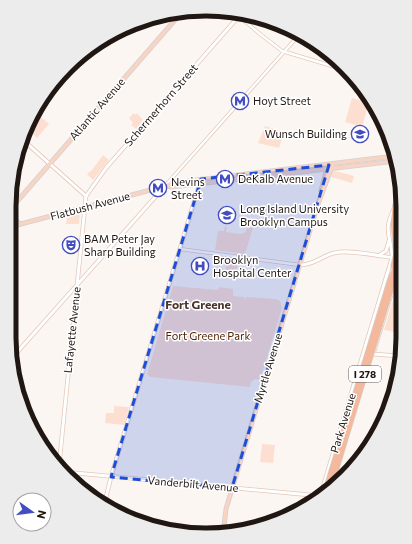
<svg xmlns="http://www.w3.org/2000/svg" width="412" height="544" font-family="Commissioner,sans-serif">
<style>
.green{fill:#fddfd2}
.lines{fill:none;stroke-linecap:round;stroke-linejoin:round}
.tertiary-casing{stroke:#e4c7b9;stroke-width:4}
.secondary-casing{stroke:#e4c7b9;stroke-width:4.5}
.primary-casing{stroke:#d3d1d0;stroke-width:5}
.trunk-casing{stroke:#d3d1d0;stroke-width:5.5}
.motorway-casing{stroke:#d3d1d0;stroke-width:6}
.tertiary{stroke:#fff;stroke-width:2.5}
.secondary{stroke:#fff;stroke-width:3}
.primary{stroke:#f8d4c4;stroke-width:3.5}
.trunk{stroke:#f6c6b0;stroke-width:4}
.motorway{stroke:#f4b89c;stroke-width:4.5}
.motorway-bridge-casing{stroke:#d3d1d0;stroke-width:6;stroke-linecap:butt}
.motorway-bridge{stroke:#f4b89c;stroke-width:4.5}
.marked{fill:#1d4ed8;fill-opacity:0.2;stroke:#1d4ed8;stroke-width:3;stroke-dasharray:8 5;stroke-linejoin:round}
.labels{text-anchor:middle;stroke-width:3;stroke-linejoin:round;paint-order:stroke}
.shield{fill:#fff;stroke:#645d59;stroke-width:1}
.shield-label{font-size:10px;font-weight:bold;fill:#211712}
.poi-label{font-size:11px;fill:#211712;stroke:#fff;text-anchor:start}
.street-label{font-size:11px;fill:#211712;stroke:#fff}
.park-label{font-size:11px;fill:#522103;stroke:#fff}
.neighbourhood-label{font-size:12px;font-weight:bold;fill:#4b352a;stroke:#fff}
.rim{fill:none;stroke:#211712;stroke-width:5}
</style>
<rect width="100%" height="100%" fill="#fcf6f3"/>
<g class="green">
<polygon points="352,98 369,103 362,127 345,122"/>
<polygon points="36,113 49,124 37,138 31,132 34,128 31,125"/>
<polygon points="134,113 136,115 137,113 143,120 136,129 131,125 133,123 129,118"/>
<polygon points="265,126 284,132 279,148 258,143"/>
<polygon points="103,155 109,160 93,180 87,174 92,170"/>
<polygon points="335,171 354,176 352,183 331,177 332,172"/>
<polygon points="80,214 79,224 66,224 67,217"/>
<polygon points="225,226 227,227 226,232 241,234 246,232 247,227 253,228 245,254 215,250 218,231 224,231"/>
<polygon points="227,259 238,261 236,275 225,274"/>
<polygon points="401,274 401,333 384,330"/>
<polygon points="173,286 218,290 219,287 233,289 233,296 244,297 245,299 247,297 276,299 280,301 282,308 260,380 255,379 251,382 250,387 150,377 147,374"/>
<polygon points="114,406 129,407 124,425 105,423 106,413 114,413"/>
<polygon points="262,444 275,445 273,463 260,462"/>
</g>
<g class="lines">
<defs>
<g id="tertiary">
<polyline points="239,16 260,34 282,51 342,69"/>
<polyline points="165,186 299,35"/>
<polyline points="180,249 300,265"/>
</g>
<g id="secondary">
<polyline points="23,140 86,196"/>
<polyline points="86,196 106,168 239,16 236,13"/>
<polyline points="399,232 401,242"/>
<polyline points="378,256 386,251 389,241"/>
<path d="M300,265C315,265 321,256 334,253C348,249 378,256 394,258"/>
<polyline points="374,351 398,272"/>
<polyline points="372,354 401,356"/>
<polyline points="12,358 165,186"/>
<polyline points="59,466 86,196"/>
<polyline points="65,472 321,496"/>
<path d="M320,497L392,258C392,236 382,233 394,209"/>
<polyline points="104,505 111,477 201,179"/>
</g>
<g id="primary">
<polyline points="166,186 172,187 396,161"/>
<polyline points="321,191 327,168"/>
<polyline points="14,205 181,13"/>
<polyline points="13,218 20,224"/>
<polyline points="13,226 166,186 172,183 395,156"/>
<polyline points="223,534 226,509 318,204 333,164"/>
</g>
<g id="trunk">
<polyline points="395,161 396,161"/>
<polyline points="395,206 401,187"/>
<polyline points="398,225 398,213 401,203"/>
</g>
<g id="motorway">
<polyline points="401,219 401,211"/>
<polyline points="398,225 401,233"/>
<polyline points="395,238 393,223 395,206"/>
</g>
</defs>
<use href="#tertiary" class="tertiary-casing"/>
<use href="#secondary" class="secondary-casing"/>
<use href="#primary" class="primary-casing"/>
<use href="#trunk" class="trunk-casing"/>
<use href="#motorway" class="motorway-casing"/>
<use href="#tertiary" class="tertiary"/>
<use href="#secondary" class="secondary"/>
<use href="#primary" class="primary"/>
<use href="#trunk" class="trunk"/>
<use href="#motorway" class="motorway"/>
<defs>
<g id="motorway-bridge">
<polyline points="393,267 396,255 395,238"/>
<polyline points="331,487 395,276 401,262"/>
<polyline points="325,492 390,280 401,256"/>
</g>
</defs>
<use href="#motorway-bridge" class="motorway-bridge-casing"/>
<use href="#motorway-bridge" class="motorway-bridge"/>
</g>
<path class="marked" d="M329,165L232,488L111,477L201,179Z"/>
<defs>
<symbol id="metro-ring" viewBox="-11 -11 22 22"><circle r="9.5" fill="#fff" stroke="#434dc1" stroke-width="1.5"/><path d="M-5.5 5V-5H-3L0 0L3-5H5.5V5H3V-.5L0 4L-3-.5V5Z" fill="#434dc1"/></symbol>
<symbol id="university-ring" viewBox="-11 -11 22 22"><circle r="9.5" fill="#fff" stroke="#434dc1" stroke-width="1.5"/><path d="M0-5L7-2L0 1L-7-2ZM-4 1L0 2.5L4 1V4Q0 6-4 4Z" fill="#434dc1"/></symbol>
<symbol id="theatre-ring" viewBox="-11 -11 22 22"><circle r="9.5" fill="#fff" stroke="#434dc1" stroke-width="1.5"/><path d="M-5-5.5Q0-4 5-5.5V0Q5 5 0 6Q-5 5-5 0ZM-3.3-2.5H-1v1.5H-3.3ZM1-2.5H3.3v1.5H1ZM-2.8 1Q0 5.5 2.8 1Z" fill="#434dc1"/></symbol>
<symbol id="hospital-ring" viewBox="-11 -11 22 22"><circle r="9.5" fill="#fff" stroke="#434dc1" stroke-width="1.5"/><path d="M-5-5h3v3.5h4V-5h3V5h-3V1.5h-4V5h-3Z" fill="#434dc1"/></symbol>
</defs>
<g fill-rule="evenodd">
<use href="#metro-ring" x="230" y="91" width="20" height="20"/>
<use href="#university-ring" x="350" y="124" width="20" height="20"/>
<use href="#metro-ring" x="215" y="169" width="20" height="20"/>
<use href="#metro-ring" x="148" y="178" width="20" height="20"/>
<use href="#university-ring" x="217" y="205" width="20" height="20"/>
<use href="#theatre-ring" x="61" y="235" width="20" height="20"/>
<use href="#hospital-ring" x="190" y="256" width="20" height="20"/>
</g>
<g class="labels">
<rect class="shield" x="349" y="366" width="32" height="16" rx="3"/>
<g class="shield-label">
<text x="365" y="378">I 278</text>
</g>
<g class="poi-label">
<text x="253" y="105">Hoyt Street</text>
<text x="347" y="138" text-anchor="end">Wunsch Building</text>
<text x="238" y="183">DeKalb Avenue</text>
<text x="171" y="186">Nevins<tspan x="171" dy="13">Street</tspan></text>
<text x="240" y="213">Long Island University<tspan x="240" dy="13">Brooklyn Campus</tspan></text>
<text x="84" y="243">BAM Peter Jay<tspan x="84" dy="13">Sharp Building</tspan></text>
<text x="213" y="264">Brooklyn<tspan x="213" dy="13">Hospital Center</tspan></text>
</g>
<g class="street-label">
<text transform="translate(161 105) rotate(-49)" y="4">Schermerhorn Street</text>
<text transform="translate(97 109) rotate(-49)" y="4">Atlantic Avenue</text>
<text transform="translate(90 206) rotate(-15)" y="4">Flatbush Avenue</text>
<text transform="translate(72 330) rotate(-84)" y="4">Lafayette Avenue</text>
<text transform="translate(268 368) rotate(-73)" y="4">Myrtle Avenue</text>
<text transform="translate(343 423) rotate(-73)" y="4">Park Avenue</text>
<text transform="translate(193 484) rotate(5)" y="4">Vanderbilt Avenue</text>
</g>
<g class="park-label">
<text x="208" y="340">Fort Greene Park</text>
</g>
<g class="neighbourhood-label">
<text x="198" y="309">Fort Greene</text>
</g>
</g>
<path d="M0 0H412V544H0ZM206 16H206A190 190 0 0 1 396 206V338A190 190 0 0 1 206 528H206A190 190 0 0 1 16 338V206A190 190 0 0 1 206 16Z" fill="#edecec" fill-rule="evenodd"/>
<path class="rim" d="M206 16H206A190 190 0 0 1 396 206V338A190 190 0 0 1 206 528H206A190 190 0 0 1 16 338V206A190 190 0 0 1 206 16Z"/>
<g transform="translate(32 512) rotate(104)"><circle r="19" fill="#ffffff" stroke="#a6a2a0"/>
<path d="M0-3L7 15L0 10L-7 15Z" fill="#434dc1"/>
<text y="-6" font-size="11" font-weight="bold" text-anchor="middle" fill="#211712">N</text>
</g>
</svg>
